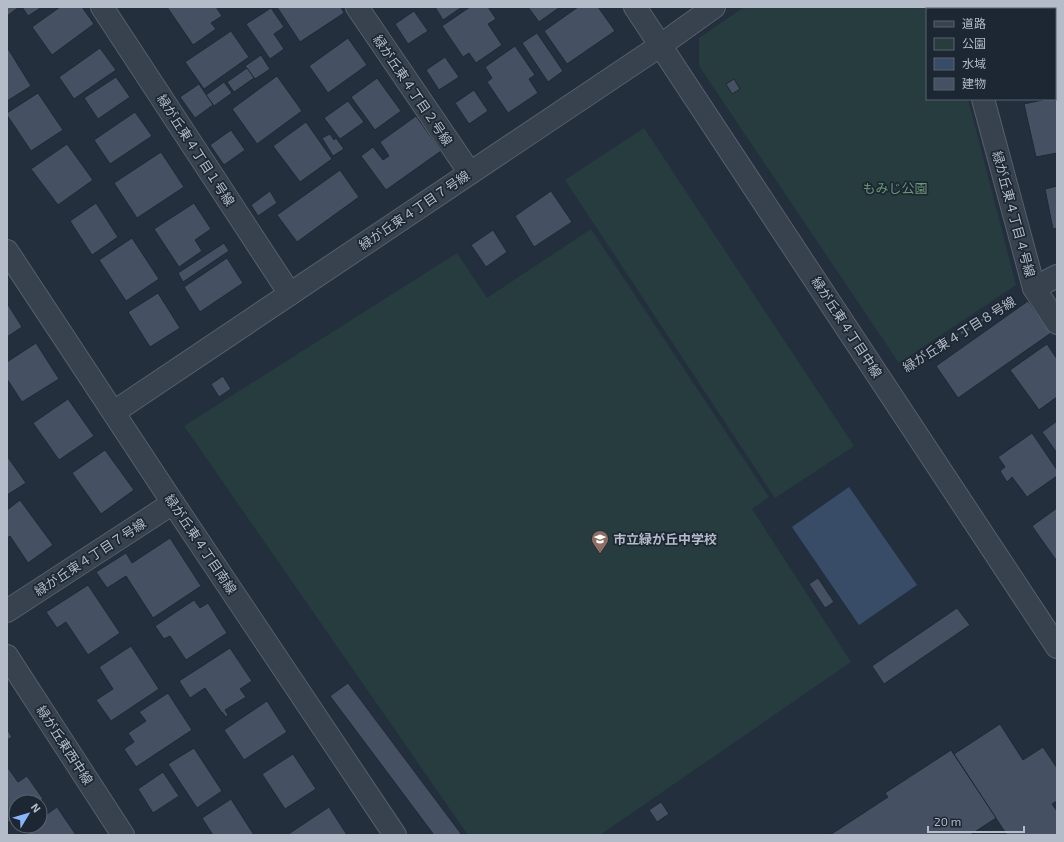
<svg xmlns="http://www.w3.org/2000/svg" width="1064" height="842" font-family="'Exo 2','Noto Sans JP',sans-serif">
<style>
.green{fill:#263c3f}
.water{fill:#394c67}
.building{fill:#455162;stroke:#1f2835}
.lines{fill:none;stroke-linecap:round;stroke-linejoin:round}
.minor-casing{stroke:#565f6c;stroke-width:24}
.path{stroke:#44595c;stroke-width:2.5;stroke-dasharray:3 3;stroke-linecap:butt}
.minor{stroke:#38414e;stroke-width:22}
.labels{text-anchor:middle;stroke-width:3.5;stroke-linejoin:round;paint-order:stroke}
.street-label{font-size:13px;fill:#b4bcc9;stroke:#1d2633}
.park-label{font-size:13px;fill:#6b9a76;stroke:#1d2633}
.poi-label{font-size:13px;font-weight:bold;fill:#b4bcc9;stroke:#1d2633;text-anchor:start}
</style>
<rect width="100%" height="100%" fill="#242f3e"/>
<g class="green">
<polygon points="744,7 944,7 945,9 927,9 927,99 968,99 1016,285 899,363 699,66 699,38"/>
<polygon points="644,128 854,446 775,498 565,180"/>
<polygon points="591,229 769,497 752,509 851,662 600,835 468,835 184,426 457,253 487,298"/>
</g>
<polygon class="water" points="849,487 917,585 859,625 792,527"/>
<g class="building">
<polygon points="7,7 19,7 7,16"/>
<polygon points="22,7 42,7 28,16"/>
<polygon points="60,7 82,7 94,24 52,55 32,27"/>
<polygon points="167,7 216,7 222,16 211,23 216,29 193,45"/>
<polygon points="277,7 341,7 344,13 300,42"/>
<polygon points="435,7 462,7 443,20"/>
<polygon points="470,7 488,7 496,19 488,24 502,45 476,63 469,53 463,57 442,26"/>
<polygon points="528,7 560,7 539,22"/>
<polygon points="578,7 598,7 615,31 567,64 544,31"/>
<polygon points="1008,7 1025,7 1026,9 999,9"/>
<polygon points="271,8 284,27 274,34 284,49 270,59 246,24"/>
<polygon points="414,11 428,31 408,44 395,24"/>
<polygon points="231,31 249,57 204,89 185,62"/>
<polygon points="537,33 563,71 548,82 522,43"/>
<polygon points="348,38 367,65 328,93 309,66"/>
<polygon points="515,46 535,75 529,79 538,93 508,113 487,82 492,78 485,67"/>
<polygon points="7,47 31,86 7,101"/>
<polygon points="100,48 116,70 74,99 59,77"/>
<polygon points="261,55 270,69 255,79 245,66"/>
<polygon points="445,57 459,77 439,90 426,70"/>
<polygon points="247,68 254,78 234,92 227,82"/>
<polygon points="277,76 302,111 257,144 232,109"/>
<polygon points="116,77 130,97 98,119 84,98"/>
<polygon points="377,78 401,111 375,130 351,97"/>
<polygon points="734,79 740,89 732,94 726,84"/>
<polygon points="224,82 232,93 214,106 206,95"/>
<polygon points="199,84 213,105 195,118 180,97"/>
<polygon points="474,90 488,111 469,124 455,103"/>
<polygon points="38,93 63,130 31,151 7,115 7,113"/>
<polygon points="1055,97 1057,97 1057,153 1036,157 1024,104 1047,99 1055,99"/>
<polygon points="348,101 364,122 340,139 324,118"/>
<polygon points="135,112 152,136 110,164 94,140"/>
<polygon points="416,116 441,151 386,190 361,156 373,147 383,160 389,156 380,142"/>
<polygon points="306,122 332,159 300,182 273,146"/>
<polygon points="231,130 245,150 224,165 210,145"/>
<polygon points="330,134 334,140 336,138 344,149 333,156 322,138"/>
<polygon points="67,144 93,180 58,205 31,169"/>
<polygon points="161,152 184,187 137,218 114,183"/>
<polygon points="340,170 359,197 297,242 277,215"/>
<polygon points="1057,186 1057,228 1053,229 1045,189"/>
<polygon points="270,191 277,203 258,216 251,205"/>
<polygon points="551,191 572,222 534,247 515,216"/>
<polygon points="96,203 118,237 92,255 70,221"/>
<polygon points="194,203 211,229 195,240 202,251 179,267 154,229"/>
<polygon points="493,230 507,252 486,267 471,245"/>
<polygon points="132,238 159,279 126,301 99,260"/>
<polygon points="224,243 229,251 183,282 178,273"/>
<polygon points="227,258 243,283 200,312 184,287"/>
<polygon points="158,293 180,328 150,347 128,312"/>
<polygon points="1028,301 1051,333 958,398 936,366"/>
<polygon points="7,303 22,327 7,337"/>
<polygon points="36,343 59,379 22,402 7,379 7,362"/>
<polygon points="1047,344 1057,359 1057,397 1039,410 1010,370"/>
<polygon points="223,376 231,389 219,397 211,384"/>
<polygon points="68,399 94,436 59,460 33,423"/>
<polygon points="1057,421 1057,453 1042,432"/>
<polygon points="1032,433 1057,470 1057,476 1027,497 1012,477 1007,482 1000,471 1005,467 998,457"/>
<polygon points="105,450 134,490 101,514 72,473"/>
<polygon points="7,456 26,483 7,495"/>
<polygon points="20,500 53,545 28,563 10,536 7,538 7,510"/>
<polygon points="1057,508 1057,559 1056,560 1032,526"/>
<polygon points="170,538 201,586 153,618 126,576 107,588 96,572 126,553 132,563"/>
<polygon points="818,578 834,602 825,608 809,584"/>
<polygon points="88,585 120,633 88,655 66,622 57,628 46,612"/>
<polygon points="194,600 200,608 208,603 227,633 186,660 170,636 164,639 155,626"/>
<polygon points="957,608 970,625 884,684 872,666"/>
<polygon points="131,646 159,689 111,721 96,700 113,689 99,667"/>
<polygon points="230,648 252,681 240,689 246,697 225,710 228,715 226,717 222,712 222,713 205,688 190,698 179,681"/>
<polygon points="348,683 462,835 434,835 330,696"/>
<polygon points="168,693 192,730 136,767 124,749 134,742 128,733 146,721 139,712"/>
<polygon points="267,701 287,732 244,760 224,730"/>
<polygon points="1000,724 1023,760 1043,747 1057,768 1057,801 1052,804 1057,811 1057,835 1007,835 954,754"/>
<polygon points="7,729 12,737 7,740"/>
<polygon points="194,748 222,791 197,808 168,764"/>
<polygon points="951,750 996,818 970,835 830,835 888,797 885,793"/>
<polygon points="293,754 316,789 285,809 262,774"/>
<polygon points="8,768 18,782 27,776 43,799 39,802 16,802 16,817 8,823 7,769"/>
<polygon points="163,772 179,796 153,813 138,789"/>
<polygon points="231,799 245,821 254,835 213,835 202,818"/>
<polygon points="661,802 669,814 657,822 649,810"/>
<polygon points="57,807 76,835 29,835 25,829 29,826 40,826 40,819"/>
<polygon points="329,807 347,835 287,835"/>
</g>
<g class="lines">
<defs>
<g id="minor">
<polyline points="102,7 290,294"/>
<polyline points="357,7 470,173"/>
<polyline points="635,7 1057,647"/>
<polyline points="958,7 959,9"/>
<polyline points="983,99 1034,288 1057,323"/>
<polyline points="7,251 173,503 395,835"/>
<polyline points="1034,288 1057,276"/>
<polyline points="114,412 661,45 714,7"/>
<polyline points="7,611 173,503"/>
<polyline points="7,656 123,835"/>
</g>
</defs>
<use href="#minor" class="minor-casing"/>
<polyline class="path" points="905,368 1010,303"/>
<use href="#minor" class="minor"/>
</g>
<defs>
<symbol id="school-pin" viewBox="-11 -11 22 30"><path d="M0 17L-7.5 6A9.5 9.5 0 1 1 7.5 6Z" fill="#8d6e63" stroke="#1d2633"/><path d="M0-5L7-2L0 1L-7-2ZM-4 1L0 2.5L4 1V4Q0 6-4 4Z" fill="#fff"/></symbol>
</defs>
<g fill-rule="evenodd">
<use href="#school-pin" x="590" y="529" width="20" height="27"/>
</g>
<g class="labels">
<g class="street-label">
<text transform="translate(413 90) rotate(56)" y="5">緑が丘東４丁目２号線</text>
<text transform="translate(196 150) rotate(57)" y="5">緑が丘東４丁目１号線</text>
<text transform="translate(414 210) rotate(-34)" y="5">緑が丘東４丁目７号線</text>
<text transform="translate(1014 214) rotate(75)" y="5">緑が丘東４丁目４号線</text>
<text transform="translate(847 327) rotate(57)" y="5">緑が丘東４丁目中線</text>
<text transform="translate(959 334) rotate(-32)" y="5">緑が丘東４丁目８号線</text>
<text transform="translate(201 544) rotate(56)" y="5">緑が丘東４丁目南線</text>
<text transform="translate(90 557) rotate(-33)" y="5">緑が丘東４丁目７号線</text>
<text transform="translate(65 745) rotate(57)" y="5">緑が丘東西中線</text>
</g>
<g class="park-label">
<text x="895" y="193">もみじ公園</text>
</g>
<g class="poi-label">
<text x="613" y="544">市立緑が丘中学校</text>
</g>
</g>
<rect width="1064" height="842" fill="none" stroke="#b4bcc9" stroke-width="16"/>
<rect x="926" y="8" width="130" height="92" fill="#1d2633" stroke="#59626f"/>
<rect x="934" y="21" width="20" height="6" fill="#38414e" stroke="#59626f"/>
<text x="962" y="28" font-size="12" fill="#b4bcc9">道路</text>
<rect x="934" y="38" width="20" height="12" fill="#263c3f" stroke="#59626f"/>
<text x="962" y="48" font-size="12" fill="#b4bcc9">公園</text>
<rect x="934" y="58" width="20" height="12" fill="#394c67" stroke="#59626f"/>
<text x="962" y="68" font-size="12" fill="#b4bcc9">水域</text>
<rect x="934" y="78" width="20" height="12" fill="#455162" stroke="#59626f"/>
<text x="962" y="88" font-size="12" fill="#b4bcc9">建物</text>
<g transform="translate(28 814) rotate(52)"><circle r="19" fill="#1d2633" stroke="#59626f"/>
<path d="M0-3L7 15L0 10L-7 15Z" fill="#8ab4f8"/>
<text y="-6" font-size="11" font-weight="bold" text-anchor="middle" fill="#b4bcc9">N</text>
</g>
<path d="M928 826v6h96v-6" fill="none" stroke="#b4bcc9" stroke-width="2"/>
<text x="934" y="826" font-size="12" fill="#b4bcc9" stroke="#1d2633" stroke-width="3" paint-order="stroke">20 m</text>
</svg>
